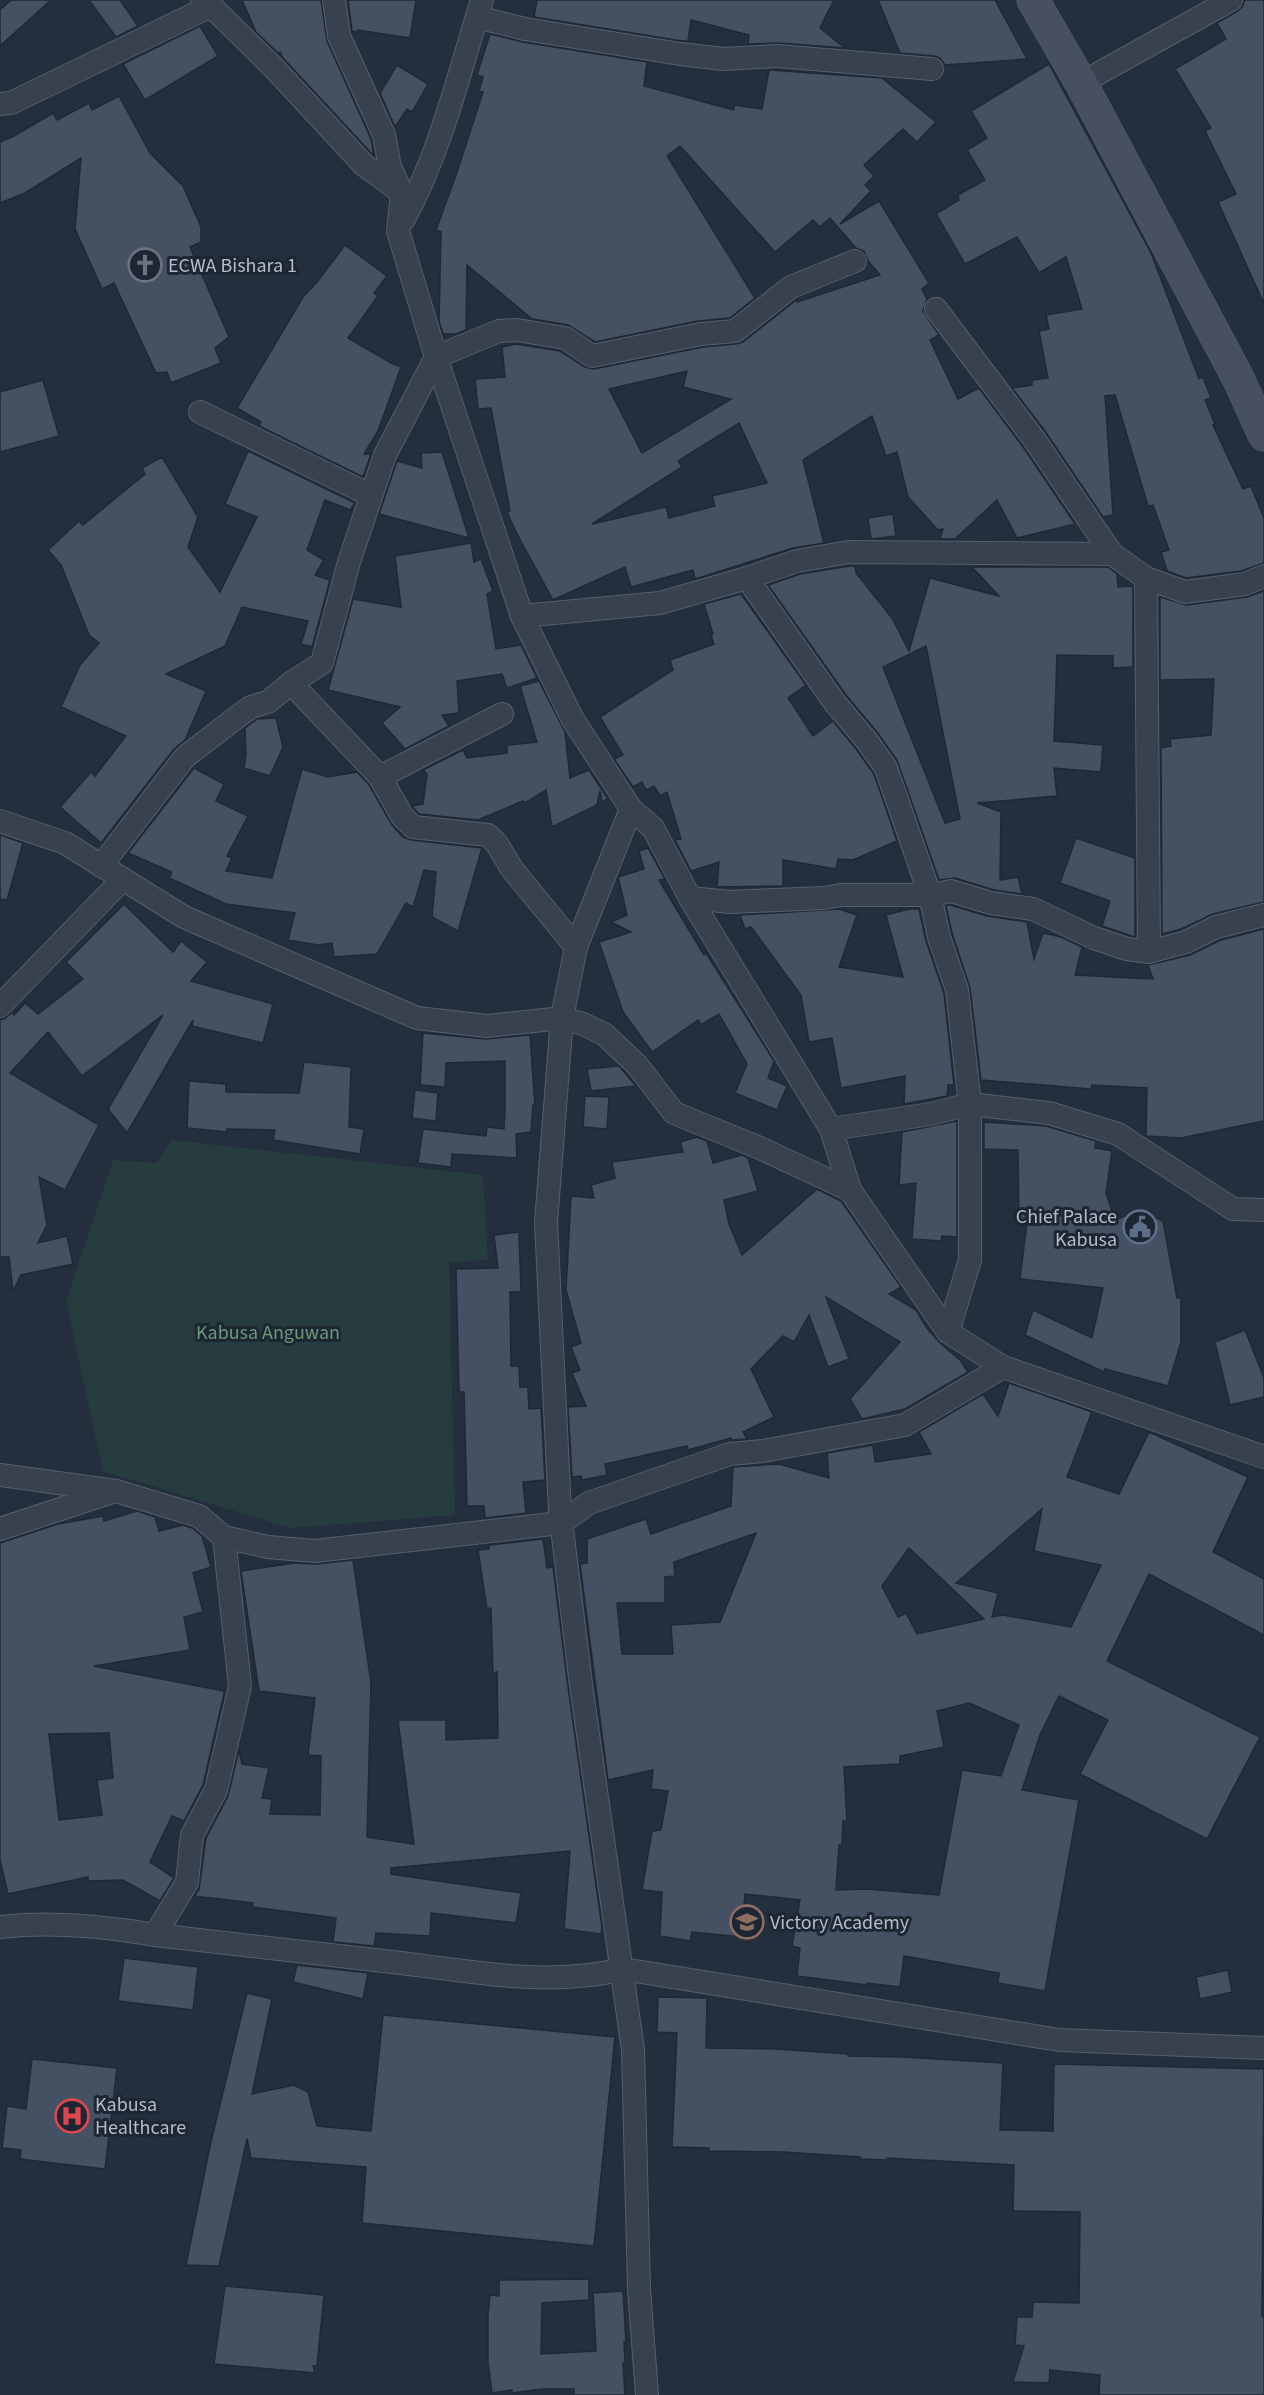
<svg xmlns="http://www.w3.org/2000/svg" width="1264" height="2395" font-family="'Source Sans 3',sans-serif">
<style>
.green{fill:#263c3f}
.building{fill:#455162;stroke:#1f2835;stroke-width:1.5;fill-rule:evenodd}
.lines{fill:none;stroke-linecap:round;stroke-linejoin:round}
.street-casing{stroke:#565f6c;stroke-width:24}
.secondary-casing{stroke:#565f6c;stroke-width:33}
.street{stroke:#38414e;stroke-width:22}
.secondary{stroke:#465061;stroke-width:32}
.labels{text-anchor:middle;stroke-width:6;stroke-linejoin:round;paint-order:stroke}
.poi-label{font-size:20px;fill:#b4bcc9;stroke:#1d2633;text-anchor:start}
.park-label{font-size:20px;fill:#6b9a76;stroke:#1d2633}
</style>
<rect width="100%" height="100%" fill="#242f3e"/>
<polygon class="green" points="171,1140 483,1175 488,1260 449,1262 455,1515 291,1528 103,1471 66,1301 113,1160 157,1163"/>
<g class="building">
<polygon points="11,0 51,0 0,46 0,10"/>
<polygon points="89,0 120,0 138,26 116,37"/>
<polygon points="242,0 321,0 327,41 371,139 374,156 283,58 280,52 278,53 256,32"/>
<polygon points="348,0 416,0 410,38 358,30 358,32 352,31"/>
<polygon points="537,0 834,0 820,28 845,48 779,43 748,44 749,35 691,20 688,41 682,41 534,17"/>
<polygon points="878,0 995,0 1027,59 945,65 940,58 934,56 900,53"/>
<polygon points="1244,0 1264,0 1264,304 1218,202 1236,194 1205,131 1211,128 1175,69 1226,39 1217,23 1238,11 1243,6"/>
<polygon points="200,26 218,56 145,100 123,64"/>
<path d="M490,34L523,42L647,62L644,86L734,110V105L762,109L769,70L882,78L936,122L917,142L903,129L864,165L874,176L865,185L871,191L840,224L879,201L929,283L922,289L927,299L923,311L939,335L930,340L958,399L979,388L1023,447L1075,524L1017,538L997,500L955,539H940L943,529L938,530L908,497L897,452L886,456L872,416L803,460L824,543L793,548L695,579L693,570L631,587L625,567L553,600L517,534L507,512L510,511L491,408L478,409L475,379L505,377L502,347L516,344L560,351L585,367L594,369L703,347L736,344L743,342L796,300L797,302L880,275L868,261L864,251L856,248L830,218L820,227L813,220L775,252L680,146L667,156L755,298L730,318L698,321L595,342L568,325L532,319L467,265L466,330L456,334H443L439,321L441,232L436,230L456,175L483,92L479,91L483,77L477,75ZM687,371L683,387L731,399L642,453L609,389ZM739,423L767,483L712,496L715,506L669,518L666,507L592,524L682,467L678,461Z"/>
<polygon points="1049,64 1151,253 1199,379 1203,377 1211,398 1205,400 1215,424 1213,425 1243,489 1251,486 1264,518 1264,563 1241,571 1186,578 1167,571 1161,552 1169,550 1153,505 1148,506 1115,395 1105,396 1113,515 1103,517 1045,431 1012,388 1032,385 1032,380 1048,378 1039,331 1049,329 1046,315 1082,309 1066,257 1039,273 1017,237 965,264 936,214 959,200 958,195 985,180 967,150 987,138 971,111"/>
<polygon points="397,65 428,84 412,112 407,109 395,127 380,93"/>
<polygon points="119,96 150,153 183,186 201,227 201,242 190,247 229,337 215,348 221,363 171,383 167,372 156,373 114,283 102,289 75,229 81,158 25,193 0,203 0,142 14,136 53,113 57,120 89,103 92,110"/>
<polygon points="345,245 387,276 374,293 378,296 348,338 391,363 401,367 378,431 364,454 371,454 363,477 259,426 261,422 237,408 303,297 317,282"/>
<polygon points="43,380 59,436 0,452 0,392"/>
<polygon points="248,451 355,503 350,510 325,500 307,550 324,560 315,575 330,580 312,647 301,644 308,621 242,607 225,646 166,674 206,691 185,740 174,749 101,843 60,807 91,772 95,776 126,736 61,707 80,665 99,643 89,635 61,565 48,550 79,521 83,525 145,474 142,468 162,457 198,517 188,547 220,592 257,517 225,504"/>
<polygon points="442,452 469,538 379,514 397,461 422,468 421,453"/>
<polygon points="893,514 896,536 871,539 868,518"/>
<polygon points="471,543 474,562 481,559 493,591 487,594 496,649 521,645 537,678 507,688 502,674 457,681 459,713 442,715 449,726 405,749 382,723 400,707 328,690 353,599 401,607 395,556"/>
<path d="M850,566H855L856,573L892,618L909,651L930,578L999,596L972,567H1108L1117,574L1118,587L1133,586V667L1113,668V656L1057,655L1054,741L1103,745L1101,772L1054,768L1057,796L977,803L1001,812L1000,880L1018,877L1022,894L994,890L955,878L939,880L897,760L877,732L846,695L768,585L800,574ZM926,646L960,819L945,823L883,667Z"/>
<polygon points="1264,591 1264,902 1213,914 1181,929 1162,934 1161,748 1171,746 1170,739 1211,735 1214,679 1160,680 1160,597 1187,605 1247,597"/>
<polygon points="741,594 806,685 788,698 813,736 833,721 856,749 874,774 897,841 853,860 838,859 836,869 783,860 783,886 717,887 719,862 691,871 675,840 681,839 667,792 660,796 654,786 646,790 642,782 633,787 614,759 623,755 600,717 673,670 670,660 714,644 711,635 713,634 704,604"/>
<polygon points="539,681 565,732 570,778 589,770 608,799 602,802 600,791 597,805 552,827 546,790 525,803 523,801 478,820 419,814 412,806 423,804 427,774 423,770 463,750 467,758 507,753 507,745 537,742 520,686"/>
<polygon points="276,718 283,747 270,776 244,768 246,755 245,728 257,719"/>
<polygon points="194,768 224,784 216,801 248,816 227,856 232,858 226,871 272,878 302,769 328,777 357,772 369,785 392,825 403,837 411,840 482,848 458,931 432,917 436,872 424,870 413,907 406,903 377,954 334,957 332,943 318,945 288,940 295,913 226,904 169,878 172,872 128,853"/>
<polygon points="0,835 23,843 7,900 0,899"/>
<polygon points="1076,838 1135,858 1135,937 1102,926 1110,901 1060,883"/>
<polygon points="648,848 665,879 659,880 704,955 706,953 774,1061 768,1078 787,1086 777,1110 735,1093 747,1064 719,1014 701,1025 698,1020 652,1052 623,1012 599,942 631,932 611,922 627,915 618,877 644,869 639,851"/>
<polygon points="124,904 173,952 181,941 207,962 191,981 273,1004 263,1043 192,1026 193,1020 127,1133 108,1109 163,1015 82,1076 48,1032 10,1073 99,1125 65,1190 39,1177 47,1225 38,1243 67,1236 73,1264 21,1275 13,1291 9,1257 0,1257 0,1019 4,1019 13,1012 14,1015 25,1003 38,1014 83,979 66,962"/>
<polygon points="950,905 987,916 1027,922 1034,959 1043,933 1061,937 1082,947 1075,975 1153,979 1148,965 1190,955 1221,940 1264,929 1264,1121 1181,1138 1146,1136 1147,1088 1092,1085 1091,1089 981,1080 970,988 952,933 946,906"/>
<polygon points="839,909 857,915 839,967 903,977 886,915 909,909 919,909 926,941 944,993 954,1085 948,1085 947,1096 904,1104 905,1076 841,1088 832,1038 809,1042 801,995 751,927 745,929 740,915"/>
<polygon points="423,1033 486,1039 530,1035 535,1105 533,1105 531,1132 516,1134 517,1158 452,1154 451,1167 418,1163 423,1129 486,1136 487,1127 504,1129 505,1110 505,1061 446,1063 445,1087 420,1085"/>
<polygon points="304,1062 351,1067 349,1127 364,1129 360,1154 273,1140 275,1130 227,1129 227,1132 187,1128 189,1081 226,1084 226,1092 299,1093"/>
<polygon points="619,1066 636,1086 591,1091 587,1069"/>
<polygon points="415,1090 438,1093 436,1121 412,1118"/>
<polygon points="585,1096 609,1097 607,1129 583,1127"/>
<polygon points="957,1121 957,1237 942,1236 941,1241 912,1239 916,1183 899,1185 902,1132"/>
<polygon points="984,1122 1046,1126 1096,1141 1095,1148 1112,1151 1106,1193 1115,1220 1140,1210 1163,1221 1177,1298 1181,1298 1181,1342 1168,1386 1105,1369 1104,1372 1025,1335 1033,1310 1092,1338 1103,1288 1020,1279 1027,1222 1019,1222 1018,1150 984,1149"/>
<polygon points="697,1137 707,1141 713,1163 742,1155 748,1158 758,1191 724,1200 729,1224 742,1255 817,1189 841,1201 901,1287 889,1294 916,1310 927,1328 939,1342 961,1361 968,1372 905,1409 862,1419 850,1399 900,1342 826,1297 849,1359 828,1367 809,1315 794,1342 783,1336 751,1369 774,1417 743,1432 747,1439 731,1440 731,1438 688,1450 687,1446 605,1464 607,1475 582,1480 581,1476 572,1477 568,1407 586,1406 572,1373 580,1370 571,1347 581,1343 566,1290 571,1196 594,1198 591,1185 615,1178 612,1162 683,1152 680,1142"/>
<polygon points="519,1232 521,1292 510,1292 511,1366 519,1366 520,1387 528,1387 529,1409 541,1408 545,1480 523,1482 526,1513 485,1518 484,1506 467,1506 464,1392 459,1392 456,1269 498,1268 494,1235"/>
<polygon points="1245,1330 1264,1378 1264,1397 1230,1405 1215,1342"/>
<path d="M1009,1383L1092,1412L1067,1477L1119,1494L1149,1432L1248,1477L1213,1552L1264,1579V1635L1149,1574L1107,1661L1260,1737L1207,1839L1080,1774L1108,1720L1059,1696L1040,1735L1022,1790L1079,1800L1045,1991L998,1983L999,1973L904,1956L900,1987L867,1983V1985L797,1976L800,1948L792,1946L800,1900L745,1894L741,1937L692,1932L690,1941L660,1936L662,1892L642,1890L652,1831L661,1830L668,1791L651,1789L653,1770L608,1780L580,1564L587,1563V1539L646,1519L651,1534L731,1506L733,1467L779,1464L829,1478L827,1453L873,1445L875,1462L931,1454L919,1432L983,1394L998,1416ZM1042,1509L1034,1551L1101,1565L1071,1627L1003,1615L992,1617L998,1593L956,1583ZM756,1533L720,1622L671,1625L673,1654H622L617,1603H665V1577L675,1576L674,1562ZM909,1548L942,1579L984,1619L917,1634L906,1613L898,1617L882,1586ZM969,1703L1019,1725L1001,1776L962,1770L939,1895L866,1889L836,1890L839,1845L842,1846L843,1821H847L844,1767L900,1764V1756L944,1747L937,1711Z"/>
<path d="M137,1511L155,1517L159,1531L183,1525L192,1528L202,1536L211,1567L193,1573L203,1612L184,1617L190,1650L94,1666L224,1691V1694L203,1785L184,1821L172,1816L150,1862L174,1878L160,1901L123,1880L88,1881V1877L8,1894L0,1860V1543L58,1524L103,1516L104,1521ZM109,1733L113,1778L97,1780L102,1815L59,1820L49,1734Z"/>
<polygon points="543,1539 547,1568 553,1567 568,1687 602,1927 601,1934 564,1929 570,1851 391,1868 391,1874 521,1893 516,1923 431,1913 430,1936 376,1933 374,1946 333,1942 336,1918 252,1907 253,1903 194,1896 199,1890 206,1838 228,1796 239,1750 242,1764 269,1768 262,1798 272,1799 270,1814 320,1815 321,1756 308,1755 315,1698 259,1691 241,1571 294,1563 316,1564 353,1560 371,1683 367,1837 414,1844 398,1720 446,1720 446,1740 498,1738 497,1672 493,1673 491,1608 487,1609 478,1550 489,1549 489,1545"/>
<polygon points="124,1958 198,1967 193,2010 118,2001"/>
<polygon points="297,1965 368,1973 363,1999 293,1982"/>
<polygon points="1228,1970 1232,1992 1200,1999 1196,1977"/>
<polygon points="247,1993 272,1999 252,2094 294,2085 308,2092 317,2126 371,2131 383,2015 615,2037 594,2246 362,2223 366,2167 251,2158 247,2139 219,2266 186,2265 210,2146"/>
<polygon points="658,1997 707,1998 706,2048 777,2049 848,2054 848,2056 903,2057 1003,2063 1000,2130 1053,2131 1054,2064 1264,2069 1262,2316 1264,2316 1264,2395 1099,2395 1100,2375 1050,2370 1049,2383 1013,2382 1024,2346 1015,2345 1017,2317 1032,2317 1033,2302 1079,2303 1080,2212 1013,2211 1014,2165 887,2158 887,2160 860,2159 860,2157 783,2152 709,2151 709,2148 672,2147 677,2033 657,2032"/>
<polygon points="32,2059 117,2068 105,2169 20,2159 21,2150 2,2148 7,2106 26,2109"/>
<polygon points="589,2279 589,2300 542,2303 541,2354 596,2351 593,2293 623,2291 626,2342 624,2342 625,2363 623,2363 625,2395 574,2395 574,2389 542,2389 512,2393 512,2390 492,2393 488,2362 488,2314 490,2295 499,2296 499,2280"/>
<polygon points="225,2286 324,2295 317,2366 313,2366 315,2373 214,2364"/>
</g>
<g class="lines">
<defs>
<g id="street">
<polyline points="202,0 211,6 274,68 364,165 401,192"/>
<polyline points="334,0 339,36 384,135 390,167 402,193 398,231 436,357 522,616 572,718 631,809 653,828 690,898 831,1129 850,1190"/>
<polyline points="477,17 525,29 680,54 724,59 778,56 932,69"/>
<polyline points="1081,83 1231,0"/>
<polyline points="0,104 11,103 211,6"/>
<path d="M404,219C441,151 459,73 482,0"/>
<polyline points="936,309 1034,439 1112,554"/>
<polyline points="200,412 370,495"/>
<polyline points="747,578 835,703 867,741 886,768 930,895 939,937 957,990 970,1104 970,1260 948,1332"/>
<polyline points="1146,578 1149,952"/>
<polyline points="522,616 660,603 747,578 797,561 849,552 1112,554 1146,578 1185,592 1245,584 1264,576"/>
<polyline points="291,683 380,777 402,816 413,827 488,835 497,844 512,869 576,947"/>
<polyline points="380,777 502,714"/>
<polyline points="631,809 576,947 562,1018 546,1222 560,1512 581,1685 633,2050 639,2289 647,2395"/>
<polyline points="0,821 65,843 184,917 417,1018 487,1026 562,1018 583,1024 604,1034 637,1065 674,1113 760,1148 850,1190 948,1332 1003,1367 1264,1457"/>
<polyline points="101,866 185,757 237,717 251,707 268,702 291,683 322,663 349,562 385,455 436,357 499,331 517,330 565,338 592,356 701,334 735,331 791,287 855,261"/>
<polyline points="690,898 730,902 823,898 841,895 930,895 951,891 991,903 1033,909 1094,938 1127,949 1149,952 1186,942 1216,927 1264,915"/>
<polyline points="0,1006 123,879"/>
<polyline points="831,1129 931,1114 970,1104 1049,1113 1118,1134 1233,1209 1264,1210"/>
<polyline points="0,1475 116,1491 199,1516 224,1537 268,1547 315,1551 561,1523 589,1503 730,1454 763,1451 905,1425 1003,1367"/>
<polyline points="0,1529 109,1493"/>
<path d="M0,1927C52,1921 104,1926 155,1935C237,1945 319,1954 401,1963C474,1972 550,1987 623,1969L1059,2040L1264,2048"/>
<polyline points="155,1935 187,1882 192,1835 216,1790 240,1686 224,1537"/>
</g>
<polyline id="secondary" points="1033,0 1081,83 1237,376 1264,435"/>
</defs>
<use href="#street" class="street-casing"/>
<use href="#secondary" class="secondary-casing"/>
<use href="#street" class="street"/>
<use href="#secondary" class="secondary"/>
</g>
<defs>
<symbol id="church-ring" viewBox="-11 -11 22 22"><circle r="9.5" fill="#1d2633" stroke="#6b7280" stroke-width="1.5"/><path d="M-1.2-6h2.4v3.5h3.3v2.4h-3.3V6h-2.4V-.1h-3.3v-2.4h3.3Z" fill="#6b7280"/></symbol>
<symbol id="civic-ring" viewBox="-11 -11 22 22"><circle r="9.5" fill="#1d2633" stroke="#5c6f8a" stroke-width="1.5"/><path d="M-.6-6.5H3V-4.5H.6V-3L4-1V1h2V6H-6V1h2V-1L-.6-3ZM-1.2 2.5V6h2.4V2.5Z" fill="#5c6f8a"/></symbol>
<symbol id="school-ring" viewBox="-11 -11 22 22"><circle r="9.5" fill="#1d2633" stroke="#8d6e63" stroke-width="1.5"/><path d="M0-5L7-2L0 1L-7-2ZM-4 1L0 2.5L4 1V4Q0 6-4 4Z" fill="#8d6e63"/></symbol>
<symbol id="hospital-ring" viewBox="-11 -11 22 22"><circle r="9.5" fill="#1d2633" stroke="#e0444e" stroke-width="1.5"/><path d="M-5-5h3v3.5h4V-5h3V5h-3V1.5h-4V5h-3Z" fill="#e0444e"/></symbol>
</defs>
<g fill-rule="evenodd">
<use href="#church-ring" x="126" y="246" width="38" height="38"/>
<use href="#civic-ring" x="1121" y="1208" width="38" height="38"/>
<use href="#school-ring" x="728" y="1903" width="38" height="38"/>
<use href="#hospital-ring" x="53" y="2097" width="38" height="38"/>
</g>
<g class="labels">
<g class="poi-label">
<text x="168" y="272">ECWA Bishara 1</text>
<text x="1117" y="1223" text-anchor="end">Chief Palace<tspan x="1117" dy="23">Kabusa</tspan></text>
<text x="770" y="1929">Victory Academy</text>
<text x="95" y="2111">Kabusa<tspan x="95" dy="23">Healthcare</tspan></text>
</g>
<g class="park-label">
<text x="268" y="1339">Kabusa Anguwan</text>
</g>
</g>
</svg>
